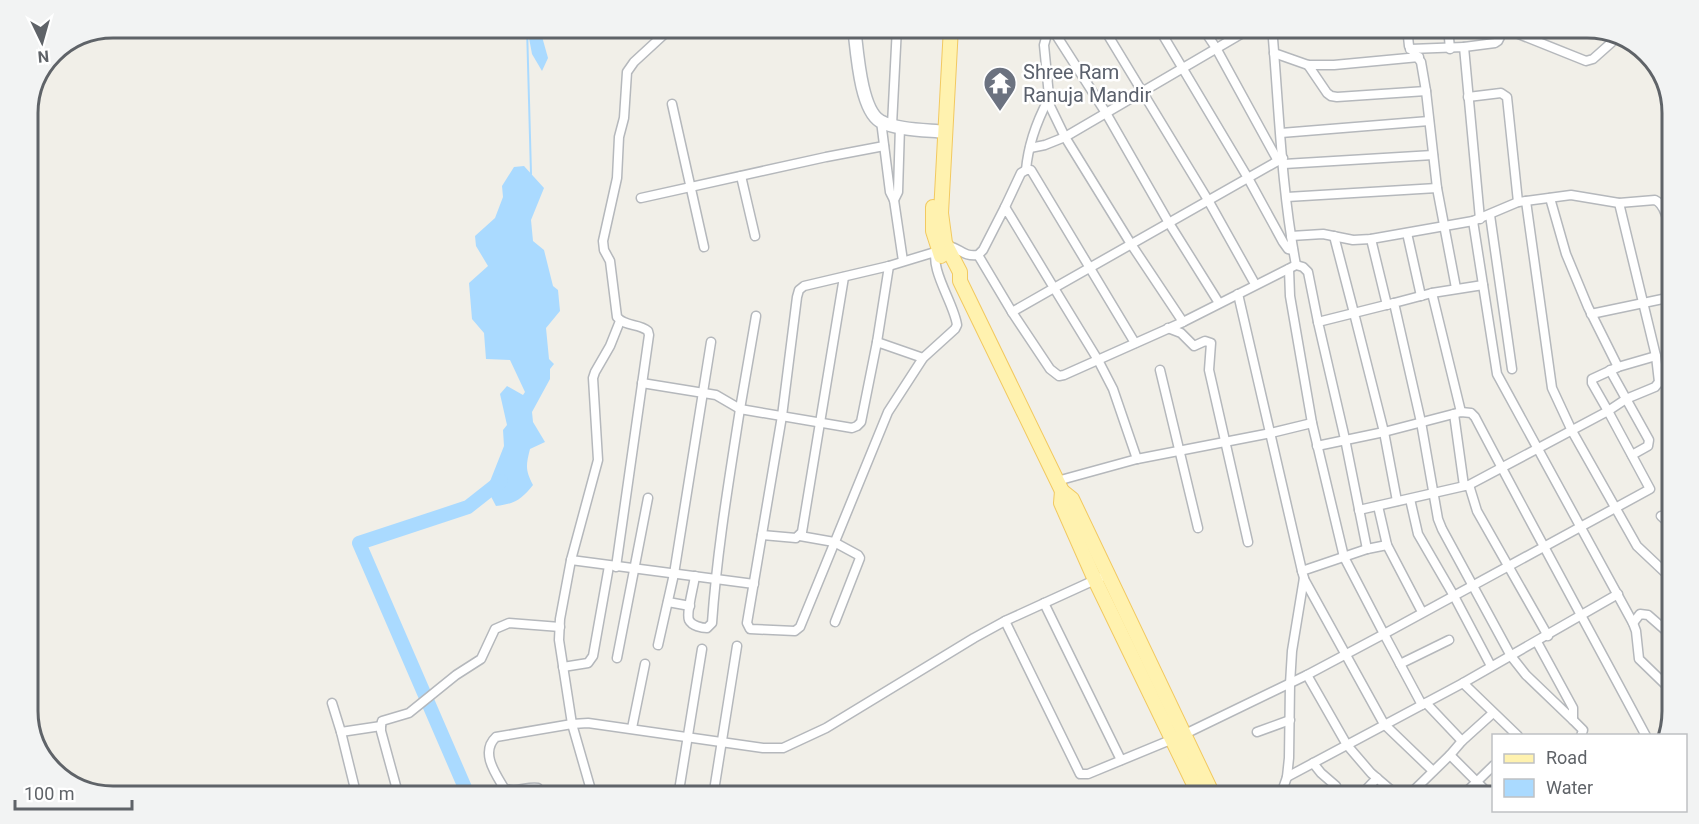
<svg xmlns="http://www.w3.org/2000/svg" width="1699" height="824" font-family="Roboto,sans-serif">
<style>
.water{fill:#aadaff}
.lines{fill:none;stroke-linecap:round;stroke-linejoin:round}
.stream{stroke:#aadaff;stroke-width:2}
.river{stroke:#aadaff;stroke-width:14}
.street-casing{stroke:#b5b8bc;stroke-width:11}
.secondary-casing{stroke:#b6babf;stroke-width:15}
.primary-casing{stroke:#f2c960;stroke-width:16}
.street{stroke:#fff;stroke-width:8}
.secondary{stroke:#fff;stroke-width:12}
.primary{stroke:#fff2af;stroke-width:14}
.labels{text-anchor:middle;stroke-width:5;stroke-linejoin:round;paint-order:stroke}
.worship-label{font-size:20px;fill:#5b616d;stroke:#fff;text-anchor:start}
.rim{fill:none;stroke:#5f6368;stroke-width:3}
</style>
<rect width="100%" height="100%" fill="#f1efe8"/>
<g class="water">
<polygon points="527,27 541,33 548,58 542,71 532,54"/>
<path d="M524,166L544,188L531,220L533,241L544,250L553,286L558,290L560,311L546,328L549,359L554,364L550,369V379L532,412L533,422L545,442L530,449C526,465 525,470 533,485C522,499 515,504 496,506L487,489L504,446L503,430L507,425L500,394L507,386L523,395L525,392L510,360L486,359L484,333L472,319L469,283L488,266L476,246L475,236L495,218L503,197L502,186L514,167Z"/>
</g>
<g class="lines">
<polyline class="stream" points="527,27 531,174"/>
<polyline class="river" points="469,797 359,543 468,507 501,481"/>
<defs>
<g id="street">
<polyline points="1049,27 1044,45 1050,106 1065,137 1131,244 1183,322"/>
<polyline points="1051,27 1106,113 1169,223 1219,303"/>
<polyline points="1103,27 1208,200 1255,284"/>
<polyline points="1158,27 1248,178 1283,242 1288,249 1293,250"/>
<polyline points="1202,27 1216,48 1278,161"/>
<path d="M1272,27C1279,106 1281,187 1296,265"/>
<polyline points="1407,27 1409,46 1421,62 1426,91 1437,188 1456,288"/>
<polyline points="1448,27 1450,49"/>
<polyline points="1501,27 1586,61 1593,59 1620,35"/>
<polyline points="560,28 564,27"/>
<polyline points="1464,47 1495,43 1498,41 1505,27"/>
<polyline points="1410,49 1464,47 1480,219"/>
<polyline points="1274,53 1308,65 1334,65 1419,57"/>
<polyline points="1308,65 1327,93 1331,96 1337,97 1426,91"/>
<polyline points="1468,97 1501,93 1507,97 1518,202"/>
<polyline points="672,104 704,247"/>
<polyline points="881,121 890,192 894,200 903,261"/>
<polyline points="892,125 897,27"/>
<polyline points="1281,133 1429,121"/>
<polyline points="1030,148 1045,145 1065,137 1253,27"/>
<polyline points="1284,164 1433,155"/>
<path d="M1026,170C1028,147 1037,121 1048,100"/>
<polyline points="741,176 755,236"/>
<polyline points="1287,197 1437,188"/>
<polyline points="641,198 826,157 884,146"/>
<polyline points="1550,198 1566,254 1588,307 1618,367 1592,379 1592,383 1608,411 1626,399 1655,387 1659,382 1656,356 1619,203"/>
<polyline points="894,200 898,192 900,126"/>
<polyline points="1526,201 1552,388 1572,431 1637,546 1672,579"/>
<polyline points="1005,207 1021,173 1026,170 1031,170 1135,343"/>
<polyline points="1490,215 1512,369"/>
<polyline points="1473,221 1497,374 1633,623 1636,631 1639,659 1672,691"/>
<polyline points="1407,233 1421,296"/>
<path d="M1291,236L1323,234L1353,240L1371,239L1473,221L1518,202L1571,195L1619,203L1655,200C1667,205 1669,229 1672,241"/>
<polyline points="1334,236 1354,313 1318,322 1345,439 1367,549"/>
<polyline points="1371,239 1387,305"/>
<path d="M935,252L889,266L804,286L799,290L797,297L782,416L747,623L750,629L795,631L800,627L888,412L923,358L955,329L957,325C954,303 928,268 937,247C958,241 959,258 978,255L983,250L1005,207L1054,288L1012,312"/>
<polyline points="978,255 1012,312 1050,369 1059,376 1064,375 1183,322 1296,265 1303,267 1308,272 1318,322"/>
<polyline points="1289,269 1290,296 1312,423 1344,557 1384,634 1650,489 1608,411 1469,485 1359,510"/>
<polyline points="1483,285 1432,293 1394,303 1421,422 1438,519 1442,529 1511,656 1526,675 1573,720 1573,708 1537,642"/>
<polyline points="1432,293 1461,412"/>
<polyline points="1238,294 1302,571"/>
<polyline points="1394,303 1354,313 1384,432 1397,501"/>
<polyline points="1591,314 1672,297"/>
<polyline points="1168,328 1181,333 1194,346 1205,341 1211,343 1209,370 1248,542"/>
<polyline points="877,342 889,266"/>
<polyline points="1618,367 1656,356"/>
<polyline points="1160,370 1198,528"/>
<polyline points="1610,370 1649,440 1648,446 1632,455"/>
<polyline points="1659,382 1672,383"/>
<polyline points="642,383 716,395 740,409 756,316"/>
<polyline points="1454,414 1464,486"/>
<path d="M1317,446L1384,432L1461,412L1471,413L1475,417C1531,524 1589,629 1646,736"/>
<polyline points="1137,459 1113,389 1098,360 1054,288 1283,158"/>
<polyline points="1670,469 1672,470"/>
<polyline points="1057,481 1137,459 1271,433 1312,423"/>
<polyline points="1469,485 1477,511 1548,636"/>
<polyline points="1410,499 1418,534 1454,596 1491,666"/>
<polyline points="1378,506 1387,545 1422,612"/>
<polyline points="1661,516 1672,526"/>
<polyline points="762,535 796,538 802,532 844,277"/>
<polyline points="800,536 834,542 858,555 860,558 835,622"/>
<polyline points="571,560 754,584"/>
<path d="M616,567L649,335L648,331C639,323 625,327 617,317L610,261L604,250L603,241L617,178L619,137L624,118L627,72L634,62L672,27"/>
<path d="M695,576C694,585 686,613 689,620C692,626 702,628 707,628L712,623C717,551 729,480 740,409L852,428L857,426L861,422L877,342L923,358"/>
<polyline points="1304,579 1384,724 1433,771"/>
<polyline points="668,602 690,606"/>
<polyline points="1044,603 1121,760"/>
<polyline points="1005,621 1080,774 1088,774 1185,734 1307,675 1347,745 1371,773 1399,797"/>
<polyline points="1633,623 1640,614 1648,615 1672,636"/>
<polyline points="658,645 674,574 711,342"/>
<polyline points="617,658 648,498"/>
<polyline points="1400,664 1449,640"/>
<polyline points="563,667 588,663 593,656 609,566"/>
<polyline points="1307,675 1384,634 1422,705"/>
<polyline points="1463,683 1518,736"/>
<polyline points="332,703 341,732 357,797"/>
<polyline points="1426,703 1462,741 1493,713"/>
<polyline points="1573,720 1583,730 1581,736"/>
<polyline points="632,728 645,664"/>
<polyline points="341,732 381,726"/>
<polyline points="1257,732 1290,720"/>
<polyline points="1450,755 1492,797"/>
<polyline points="1313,763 1321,773 1336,786"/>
<polyline points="1287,777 1463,683 1618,594"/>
<polyline points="337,797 355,792"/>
<polyline points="399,797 381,731 381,726 382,721 409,713 456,675 481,659 495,629 509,623 560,627"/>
<polyline points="410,797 418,795 422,797"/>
<path d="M543,797L538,788C526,786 515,794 504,788C495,773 480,752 496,737L572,724L588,723L763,748H783L826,728L974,638L1005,621L1108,574"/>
<polyline points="593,797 572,724 559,640 560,619 571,560 598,460 593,378 595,372 610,346 620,321"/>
<polyline points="678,797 702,649"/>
<polyline points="713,797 737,646"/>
<polyline points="1280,797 1287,777 1289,758 1290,684 1292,651 1304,578 1302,571 1367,549 1387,545"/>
<polyline points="1359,797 1377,778"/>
<polyline points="1407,797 1450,755 1462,741"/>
<polyline points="1461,797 1494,765"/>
</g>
<path id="secondary" d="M854,27C857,49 860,109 880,121C896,130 927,130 945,132"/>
<g id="primary">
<polyline points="951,27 941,213 945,243 960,272 960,281 1062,491 1072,499 1214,797"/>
<polyline points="933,207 933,231 941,256"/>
<polyline points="1062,491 1061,503 1095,580 1200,797"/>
</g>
</defs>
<use href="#street" class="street-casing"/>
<use href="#secondary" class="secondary-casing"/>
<use href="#primary" class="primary-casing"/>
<use href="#street" class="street"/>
<use href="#secondary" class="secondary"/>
<use href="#primary" class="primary"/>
</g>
<defs>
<symbol id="temple-pin" viewBox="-11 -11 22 30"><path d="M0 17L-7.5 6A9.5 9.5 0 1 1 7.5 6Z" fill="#6b7280" stroke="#fff"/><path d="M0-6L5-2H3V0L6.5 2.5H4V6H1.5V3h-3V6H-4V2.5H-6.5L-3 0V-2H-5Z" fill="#fff"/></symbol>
</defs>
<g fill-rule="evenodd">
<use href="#temple-pin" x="981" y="64" width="38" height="52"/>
</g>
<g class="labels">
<g class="worship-label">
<text x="1023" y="79">Shree Ram<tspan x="1023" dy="23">Ranuja Mandir</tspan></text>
</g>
</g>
<path d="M0 0H1699V824H0ZM113 38H1587A75 75 0 0 1 1662 113V711A75 75 0 0 1 1587 786H113A75 75 0 0 1 38 711V113A75 75 0 0 1 113 38Z" fill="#f2f3f3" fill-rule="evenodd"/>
<path class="rim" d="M113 38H1587A75 75 0 0 1 1662 113V711A75 75 0 0 1 1587 786H113A75 75 0 0 1 38 711V113A75 75 0 0 1 113 38Z"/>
<rect x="1492" y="734" width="195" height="78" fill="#ffffff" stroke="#bfc1c3" stroke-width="1.5"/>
<rect x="1504" y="754" width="30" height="9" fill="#fff2af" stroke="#bfc1c3" stroke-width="1.5"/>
<text x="1546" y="764" font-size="18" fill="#5f6368">Road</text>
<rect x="1504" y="779" width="30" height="18" fill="#aadaff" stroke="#bfc1c3" stroke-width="1.5"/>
<text x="1546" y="794" font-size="18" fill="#5f6368">Water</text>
<g transform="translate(42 42) rotate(175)" stroke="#ffffff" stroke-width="4.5" paint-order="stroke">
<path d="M0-4.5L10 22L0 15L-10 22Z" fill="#5f6368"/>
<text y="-9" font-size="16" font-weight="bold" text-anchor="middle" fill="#5f6368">N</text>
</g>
<path d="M15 800v9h117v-9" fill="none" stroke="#5f6368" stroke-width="3"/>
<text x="24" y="800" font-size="18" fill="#5f6368" stroke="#ffffff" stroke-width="4.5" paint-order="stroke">100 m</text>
</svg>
